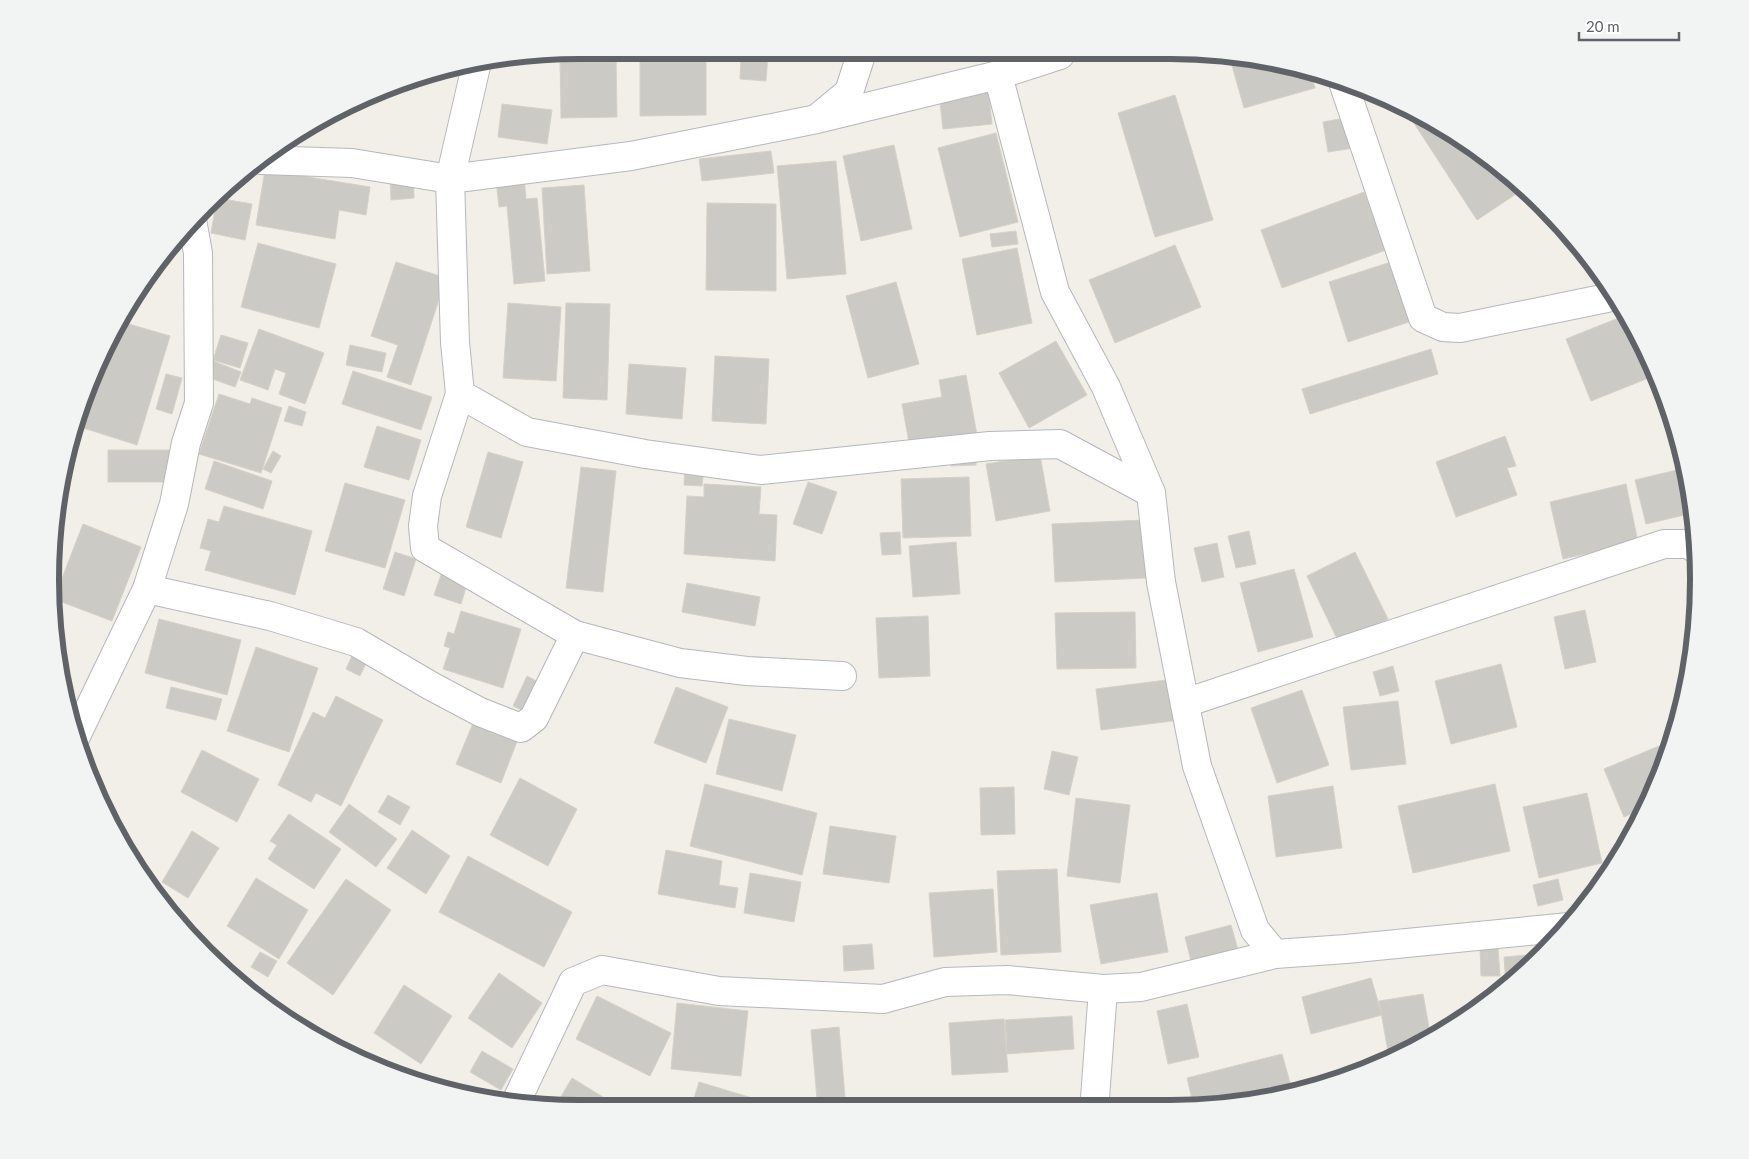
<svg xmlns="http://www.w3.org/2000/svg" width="1749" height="1159" font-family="Lato,sans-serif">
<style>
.building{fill:#cccac5;stroke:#d6d1c6}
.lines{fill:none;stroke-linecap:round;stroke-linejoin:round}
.minor-casing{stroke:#b5b8bc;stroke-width:30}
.minor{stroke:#fff;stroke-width:28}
.rim{fill:none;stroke:#5f6368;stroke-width:6}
</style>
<rect width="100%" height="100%" fill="#f1efe8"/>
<g class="building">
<polygon points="741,55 768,55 766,81 740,79"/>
<polygon points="1229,55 1239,55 1309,69 1315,88 1244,108"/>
<polygon points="616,58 617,117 561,118 560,59"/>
<polygon points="706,58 706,115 640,116 640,59"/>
<polygon points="988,88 992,124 943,129 939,94"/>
<polygon points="1175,95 1213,220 1155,237 1118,113"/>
<polygon points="502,104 552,110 547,144 498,137"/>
<polygon points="1416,113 1519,182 1525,188 1477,220 1410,117"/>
<polygon points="1350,117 1354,148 1328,152 1323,122"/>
<polygon points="996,133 1018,222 960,237 938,148"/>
<polygon points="894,145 912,229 861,241 843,156"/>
<polygon points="771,151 774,173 702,181 699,159"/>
<polygon points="836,161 846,274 787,279 777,166"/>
<polygon points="265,170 370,187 366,215 339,210 335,239 256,225"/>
<polygon points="413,176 414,198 391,200 390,178"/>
<polygon points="524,176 526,199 537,198 545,281 514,284 507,206 499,207 496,179"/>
<polygon points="584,185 590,271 547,274 542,188"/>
<polygon points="1364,192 1386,250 1282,288 1261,230"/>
<polygon points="217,198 252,204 245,240 211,233"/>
<polygon points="707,203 776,204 776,291 706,290"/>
<polygon points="1016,231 1018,244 992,247 990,234"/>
<polygon points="258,243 336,264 319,328 241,307"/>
<polygon points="1175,245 1201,307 1115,343 1089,280"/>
<polygon points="1017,248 1032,323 977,335 962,259"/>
<polygon points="1394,261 1412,321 1348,342 1329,282"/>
<polygon points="396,262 446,278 411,385 387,377 398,345 371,336"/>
<polygon points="896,282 919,364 868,378 846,296"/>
<polygon points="508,303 561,307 556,381 503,378"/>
<polygon points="566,303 610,304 607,400 563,398"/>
<polygon points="1626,315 1645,346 1656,375 1591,401 1566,339"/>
<polygon points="122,322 170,336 137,445 74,425 90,377"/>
<polygon points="259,329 324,353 305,404 279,394 286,373 275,369 268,390 240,380"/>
<polygon points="221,335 248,343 240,368 213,360"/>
<polygon points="1056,341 1087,395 1029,428 999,373"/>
<polygon points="350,345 386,353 382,372 346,365"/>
<polygon points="1431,349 1438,374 1310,414 1302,389"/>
<polygon points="715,356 769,359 766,424 712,421"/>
<polygon points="213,361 241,372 235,387 207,377"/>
<polygon points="629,364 686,368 682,419 626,414"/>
<polygon points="353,371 432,397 421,430 342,404"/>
<polygon points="166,374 182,378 172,414 156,409"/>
<polygon points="966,375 977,435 910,448 902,404 942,397 939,380"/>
<polygon points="219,394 250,404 252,398 282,408 261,473 199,454"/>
<polygon points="289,406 306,412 302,426 284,421"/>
<polygon points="377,426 421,440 409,480 364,467"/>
<polygon points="1505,436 1516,466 1507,468 1517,495 1456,517 1436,462"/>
<rect x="108" y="450" width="68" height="32"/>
<polygon points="273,451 281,456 271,473 263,469"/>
<polygon points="488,452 523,462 501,538 466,527"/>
<polygon points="976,452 976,465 951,466 950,453"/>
<polygon points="1040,455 1050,511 996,521 986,464"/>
<polygon points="214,461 272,481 263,509 205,489"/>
<polygon points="685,466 704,467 702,486 684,485"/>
<polygon points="581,467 616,471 603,592 566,588"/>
<polygon points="1685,468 1693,513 1646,524 1635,480"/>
<polygon points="969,477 971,536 903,538 901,479"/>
<polygon points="808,482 837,492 822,534 793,524"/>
<polygon points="345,483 405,500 385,568 325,551"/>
<polygon points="704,484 761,487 759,514 777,515 775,561 684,554 687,496 704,497"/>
<polygon points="1626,484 1638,542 1563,559 1550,502"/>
<polygon points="224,506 312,531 295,595 205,570 211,551 200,548 208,519 219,522"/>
<polygon points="1144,520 1146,578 1055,582 1052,524"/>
<polygon points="83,524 141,547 112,621 54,599"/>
<polygon points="1249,531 1256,564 1236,568 1228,536"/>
<polygon points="900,532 901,554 882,555 880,533"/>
<polygon points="956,542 960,594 913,597 909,546"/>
<polygon points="1217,543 1224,577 1202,582 1194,548"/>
<polygon points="395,552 416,559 404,596 383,589"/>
<polygon points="1355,552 1388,619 1339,643 1307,576"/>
<polygon points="1294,569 1313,637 1258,652 1240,583"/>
<polygon points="442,572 468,581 461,604 434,595"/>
<polygon points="687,583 760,597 755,626 682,612"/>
<polygon points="1585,610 1596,662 1565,669 1554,617"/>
<polygon points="461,611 521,629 503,688 443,669 450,648 444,646 448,632 454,634"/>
<polygon points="1135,612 1136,668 1057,669 1055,613"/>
<polygon points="928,616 930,676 879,678 876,618"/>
<polygon points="159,619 241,640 227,695 145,673"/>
<polygon points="256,647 318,668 289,752 227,731"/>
<polygon points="352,656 366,663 360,676 346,669"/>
<polygon points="1501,664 1517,727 1451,744 1435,681"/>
<polygon points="1393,666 1399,691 1380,696 1373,672"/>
<polygon points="527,676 546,686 533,715 513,706"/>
<polygon points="1174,679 1180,720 1101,730 1096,689"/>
<polygon points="171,687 222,699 216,720 166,708"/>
<polygon points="676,687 728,707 706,763 654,743"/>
<polygon points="1302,690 1329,765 1277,783 1251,708"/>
<polygon points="336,696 383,720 341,806 316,793 311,802 278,785 313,712 325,718"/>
<polygon points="1398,701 1406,764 1351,770 1343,707"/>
<polygon points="729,719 796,735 782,791 716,774"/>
<polygon points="474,721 518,739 501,783 456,764"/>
<polygon points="1659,746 1666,761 1644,808 1624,817 1604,769"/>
<polygon points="202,750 259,779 237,822 181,792"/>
<polygon points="1052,751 1078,757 1069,795 1044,789"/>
<polygon points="520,778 577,809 548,866 490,835"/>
<polygon points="705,784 817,813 802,875 690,846"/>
<polygon points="1495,784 1510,851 1413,873 1398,806"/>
<polygon points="1333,786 1342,848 1276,857 1268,796"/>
<polygon points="1014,787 1015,834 981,835 980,788"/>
<polygon points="1587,793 1602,863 1539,878 1523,807"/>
<polygon points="388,795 410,807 400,825 378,812"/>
<polygon points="1076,798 1130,805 1120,883 1067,876"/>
<polygon points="349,804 397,839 376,867 329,832"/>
<polygon points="289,814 341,849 314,889 268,859 277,845 270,841"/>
<polygon points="830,826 896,836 889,883 823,874"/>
<polygon points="412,830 450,856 426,894 387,868"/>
<polygon points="192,831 219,848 188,898 162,882"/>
<polygon points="666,850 722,861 719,885 738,888 735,908 658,894"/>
<polygon points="468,856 572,912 544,967 439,912"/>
<polygon points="1057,869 1061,952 1001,955 997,871"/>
<polygon points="750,873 801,882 794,922 744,913"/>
<polygon points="256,878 308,910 279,959 227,926"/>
<polygon points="346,879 391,910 333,995 287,963"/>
<polygon points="1558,879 1563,900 1538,906 1533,885"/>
<polygon points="993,889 997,952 934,957 929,893"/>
<polygon points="1157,893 1168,952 1101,964 1090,905"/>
<polygon points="1231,925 1239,953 1192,965 1185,937"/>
<polygon points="872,944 874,969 844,971 843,946"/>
<polygon points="1498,947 1500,976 1481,976 1480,948"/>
<polygon points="260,952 277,961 268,977 251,967"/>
<polygon points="1540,954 1506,986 1504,957"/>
<polygon points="499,973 542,1003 512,1048 468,1018"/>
<polygon points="1371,978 1382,1015 1311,1034 1302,997"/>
<polygon points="404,985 452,1016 421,1064 374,1033"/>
<polygon points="1423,994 1431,1038 1403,1055 1389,1057 1379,1001"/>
<polygon points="597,996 671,1033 650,1076 576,1039"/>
<polygon points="677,1003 748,1011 741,1076 671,1069"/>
<polygon points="1187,1004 1199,1057 1168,1064 1157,1011"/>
<polygon points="1072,1016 1074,1049 1007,1054 1005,1020"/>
<polygon points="1004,1019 1008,1072 952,1075 949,1023"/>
<polygon points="839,1027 845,1097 817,1099 811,1030"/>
<polygon points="482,1051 513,1069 501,1090 470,1072"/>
<polygon points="1282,1054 1293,1093 1204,1108 1194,1108 1187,1078"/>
<polygon points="572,1078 611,1102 609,1105 556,1105"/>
<polygon points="699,1082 752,1098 750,1106 692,1105"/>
<polygon points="1069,1105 1069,1107 1013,1107 1013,1106"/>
</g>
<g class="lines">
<defs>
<g id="minor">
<polyline points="477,62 450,179 455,342 460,394 527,432 645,454 761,470 990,446 1060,444 1151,493"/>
<polyline points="998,75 1055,292 1106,387 1151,493 1161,582 1197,766 1255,930 1275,954 1346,949 1569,927"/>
<polyline points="1343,82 1423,318 1443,327 1460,328 1607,298 1613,294"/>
<polyline points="820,116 849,92 861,55"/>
<polyline points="260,160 352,163 450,179 631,156 817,119 998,75 1060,55"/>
<polyline points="460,394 427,496 423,526 425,548 575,635 680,663 747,671 842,676"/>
<polyline points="147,589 270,616 356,642 431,686 480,712 521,728 534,718 575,635"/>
<polyline points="1185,703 1664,544 1689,544 1698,551"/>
<polyline points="76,736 147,589 174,504 186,443 199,403 198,253 192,220"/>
<polyline points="515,1104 573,982 602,970 719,991 883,999 945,982 1007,980 1103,989 1141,987 1275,954"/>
<polyline points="1097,1107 1095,1098 1103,989"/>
</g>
</defs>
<use href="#minor" class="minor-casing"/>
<use href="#minor" class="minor"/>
</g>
<path d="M0 0H1749V1159H0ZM579 59H1170A520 520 0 0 1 1690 579V580A520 520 0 0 1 1170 1100H579A520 520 0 0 1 59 580V579A520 520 0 0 1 579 59Z" fill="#f2f3f3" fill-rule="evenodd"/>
<path class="rim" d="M579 59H1170A520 520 0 0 1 1690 579V580A520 520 0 0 1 1170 1100H579A520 520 0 0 1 59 580V579A520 520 0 0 1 579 59Z"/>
<path d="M1579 32v8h100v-8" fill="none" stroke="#5f6368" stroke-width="2.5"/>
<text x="1586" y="32" font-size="15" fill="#5f6368" stroke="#ffffff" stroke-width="4" paint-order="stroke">20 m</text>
</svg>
